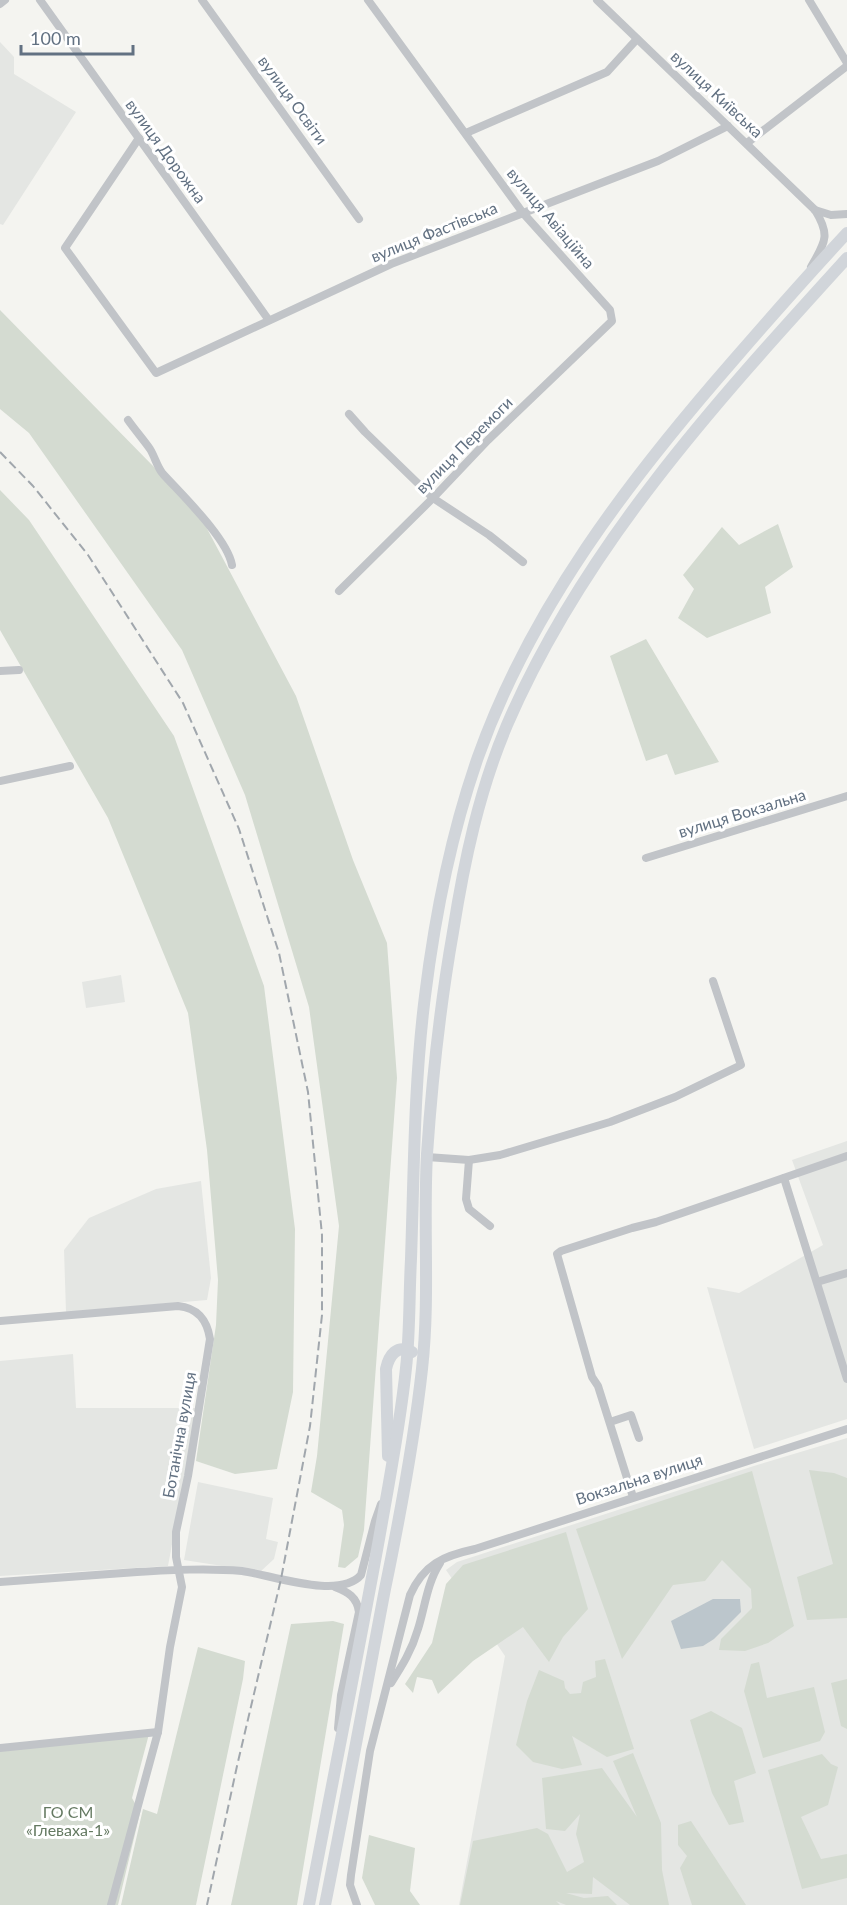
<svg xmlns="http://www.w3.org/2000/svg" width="847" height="1905" font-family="Lato,sans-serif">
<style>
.built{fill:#e4e6e3}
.green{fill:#d4dbd1}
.water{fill:#bcc6cc}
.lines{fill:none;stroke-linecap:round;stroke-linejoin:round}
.minor{stroke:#c1c4c8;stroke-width:8}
.highway{stroke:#d1d5da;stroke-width:12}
.rail{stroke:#a1a7ad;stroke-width:2;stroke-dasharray:9 4.5;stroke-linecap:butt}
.labels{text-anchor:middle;stroke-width:6;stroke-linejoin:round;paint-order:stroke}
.street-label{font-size:16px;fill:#627182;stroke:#fff}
.park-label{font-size:16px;fill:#647961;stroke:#fff}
</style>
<rect width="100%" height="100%" fill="#f4f4f0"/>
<g class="built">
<polygon points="0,42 14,57 14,74 76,112 3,225 0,224"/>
<polygon points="121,975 125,1002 86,1008 82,982"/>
<polygon points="847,1141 847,1419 754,1449 707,1287 739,1293 823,1245 792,1160"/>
<polygon points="201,1181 211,1278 207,1300 66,1312 64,1250 89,1218 156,1189"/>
<polygon points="73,1354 76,1408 197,1408 168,1566 0,1576 0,1361"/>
<polygon points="847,1438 847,1905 459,1905 505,1656 446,1570 457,1562 757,1465"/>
<polygon points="198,1482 273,1498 266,1539 278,1542 274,1559 260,1572 184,1560"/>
</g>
<g class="green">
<polygon points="0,310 154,467 204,523 296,696 353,860 387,943 397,1078 364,1530 358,1557 345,1568 338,1567 344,1525 342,1510 311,1492 317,1456 339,1226 309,1007 245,795 182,650 29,433 0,409"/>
<polygon points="0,490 29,520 174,736 264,986 295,1229 293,1392 277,1469 235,1474 196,1461 216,1325 218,1280 207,1150 188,1013 108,818 0,630"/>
<polygon points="778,524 793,567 765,587 771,613 707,638 678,618 694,589 683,575 722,527 739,545"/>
<polygon points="646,639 719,762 675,775 667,754 646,761 610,656"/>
<polygon points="809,1470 834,1473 847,1478 847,1618 807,1620 797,1577 833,1564"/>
<polygon points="752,1471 794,1626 768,1643 745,1651 719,1650 721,1639 752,1608 751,1589 722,1560 705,1581 673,1585 622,1659 576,1529"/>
<polygon points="566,1532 588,1609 563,1637 549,1662 523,1627 473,1661 438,1694 432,1680 417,1677 413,1693 405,1684 432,1643 446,1584 463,1565"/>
<polygon points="333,1621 344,1624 297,1905 231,1905 291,1624"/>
<polygon points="198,1647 245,1661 243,1679 196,1905 121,1905 143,1809 157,1814"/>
<polygon points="605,1659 634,1749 607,1757 572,1736 582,1765 562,1769 533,1762 516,1745 527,1701 539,1670 564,1681 565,1688 570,1694 581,1693 583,1682 596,1677 595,1661"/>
<polygon points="759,1662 767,1698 814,1687 825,1732 820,1741 763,1758 744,1691 751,1664"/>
<polygon points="847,1679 847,1729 841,1726 831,1683"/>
<polygon points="711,1711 742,1728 756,1773 734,1781 744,1822 729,1825 712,1793 690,1720"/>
<polygon points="149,1734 132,1798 137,1807 141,1809 118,1905 0,1905 0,1749"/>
<polygon points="633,1753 661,1823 662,1870 669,1905 630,1905 593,1877 592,1894 566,1893 584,1898 608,1896 617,1905 566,1905 556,1901 560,1905 460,1905 473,1841 537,1828 548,1834 567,1872 584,1862 576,1834 580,1814 565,1831 546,1829 542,1778 602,1768 637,1817 613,1761"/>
<polygon points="822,1754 831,1764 838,1767 828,1805 801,1817 821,1859 847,1854 847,1878 802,1889 768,1770"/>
<polygon points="691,1821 746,1905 692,1905 680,1868 687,1856 678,1845 678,1825"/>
<polygon points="369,1835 415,1848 410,1891 420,1905 375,1905 362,1878"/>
</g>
<polygon class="water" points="713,1599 740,1599 741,1612 714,1639 703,1646 681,1649 671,1621"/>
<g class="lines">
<g class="minor">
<polyline points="40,0 268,319"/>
<polyline points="202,0 359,219"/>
<path d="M597,0L815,210C831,236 825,242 811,267"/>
<polyline points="809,0 847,63"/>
<polyline points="0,4 5,0"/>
<polyline points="466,133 607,72 637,39"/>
<polyline points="139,138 65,248 156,373 391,264 658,161 728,126"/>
<polyline points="747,143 847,66"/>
<polyline points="815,210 831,215 847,214"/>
<polyline points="349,414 365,432 433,498 489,535 523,562"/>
<path d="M128,420C135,430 143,439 150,449C155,457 157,467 163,474C182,495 227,538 232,565"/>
<polyline points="339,591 433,498 488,440 612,321 610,310 523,213 368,0"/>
<polyline points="0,671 19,670"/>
<polyline points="0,781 70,766"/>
<polyline points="646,858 847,796"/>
<polyline points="427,1157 469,1160 500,1155 610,1122 675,1097 741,1065 713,981"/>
<polyline points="469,1160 466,1199 469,1209 490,1226"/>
<polyline points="784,1178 847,1379"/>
<polyline points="817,1282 847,1273"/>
<path d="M0,1321L178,1306C198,1308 207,1320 210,1339L188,1476L176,1532V1557L182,1587L170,1647L158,1732L111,1905"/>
<polyline points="610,1422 631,1415 639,1438"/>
<polyline points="633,1497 598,1386 592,1377 557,1254 561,1251 632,1228 656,1222 847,1156"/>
<path d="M0,1582C46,1579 91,1575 137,1572C172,1570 207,1568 242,1571C272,1575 339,1600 361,1575L375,1521L381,1504"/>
<path d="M335,1587C348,1592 357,1597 359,1612L341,1695L338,1728"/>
<path d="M391,1683C402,1666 412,1650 418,1629C425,1607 427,1583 440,1563"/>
<polyline points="0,1748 158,1732"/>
<path d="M357,1905L350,1885L351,1875L370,1751L410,1595C424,1564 443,1556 475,1549L847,1429"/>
</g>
<g class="highway">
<path d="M388,1456L386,1369C389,1355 397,1344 412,1352"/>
<path d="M309,1905C332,1783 357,1661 379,1539C389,1482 400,1426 406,1368C410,1333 409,1296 411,1259C414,1172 414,1083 425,996C435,915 451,834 478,757C531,608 629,480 732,362C770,318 808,275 847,233"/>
<path d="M325,1905C346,1800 365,1694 385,1589C400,1516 414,1442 422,1369C430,1298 423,1225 427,1154C432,1080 440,1006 453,932C464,862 479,791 507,725C584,546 717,401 847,258"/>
</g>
<polyline class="rail" points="0,452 33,486 88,555 183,703 239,829 279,953 308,1092 322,1235 322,1315 310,1426 281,1579 237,1766 207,1905"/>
</g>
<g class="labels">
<g class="street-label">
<text transform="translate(717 94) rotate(43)" y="6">вулиця Київська</text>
<text transform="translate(293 100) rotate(54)" y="6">вулиця Освіти</text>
<text transform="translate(166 151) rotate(54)" y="6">вулиця Дорожна</text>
<text transform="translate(551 218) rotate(50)" y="6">вулиця Авіаційна</text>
<text transform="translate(434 232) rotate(-22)" y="6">вулиця Фастівська</text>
<text transform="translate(464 445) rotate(-45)" y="6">вулиця Перемоги</text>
<text transform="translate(742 813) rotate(-17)" y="6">вулиця Вокзальна</text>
<text transform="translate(179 1435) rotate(-80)" y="6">Ботанічна вулиця</text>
<text transform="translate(639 1479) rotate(-18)" y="6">Вокзальна вулиця</text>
</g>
<g class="park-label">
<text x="68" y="1818">ГО СМ<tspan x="68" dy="18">«Глеваха-1»</tspan></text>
</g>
</g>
<path d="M21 45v9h112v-9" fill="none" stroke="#627182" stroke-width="3"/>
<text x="30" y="45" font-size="18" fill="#627182" stroke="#ffffff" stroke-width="4.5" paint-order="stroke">100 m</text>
</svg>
